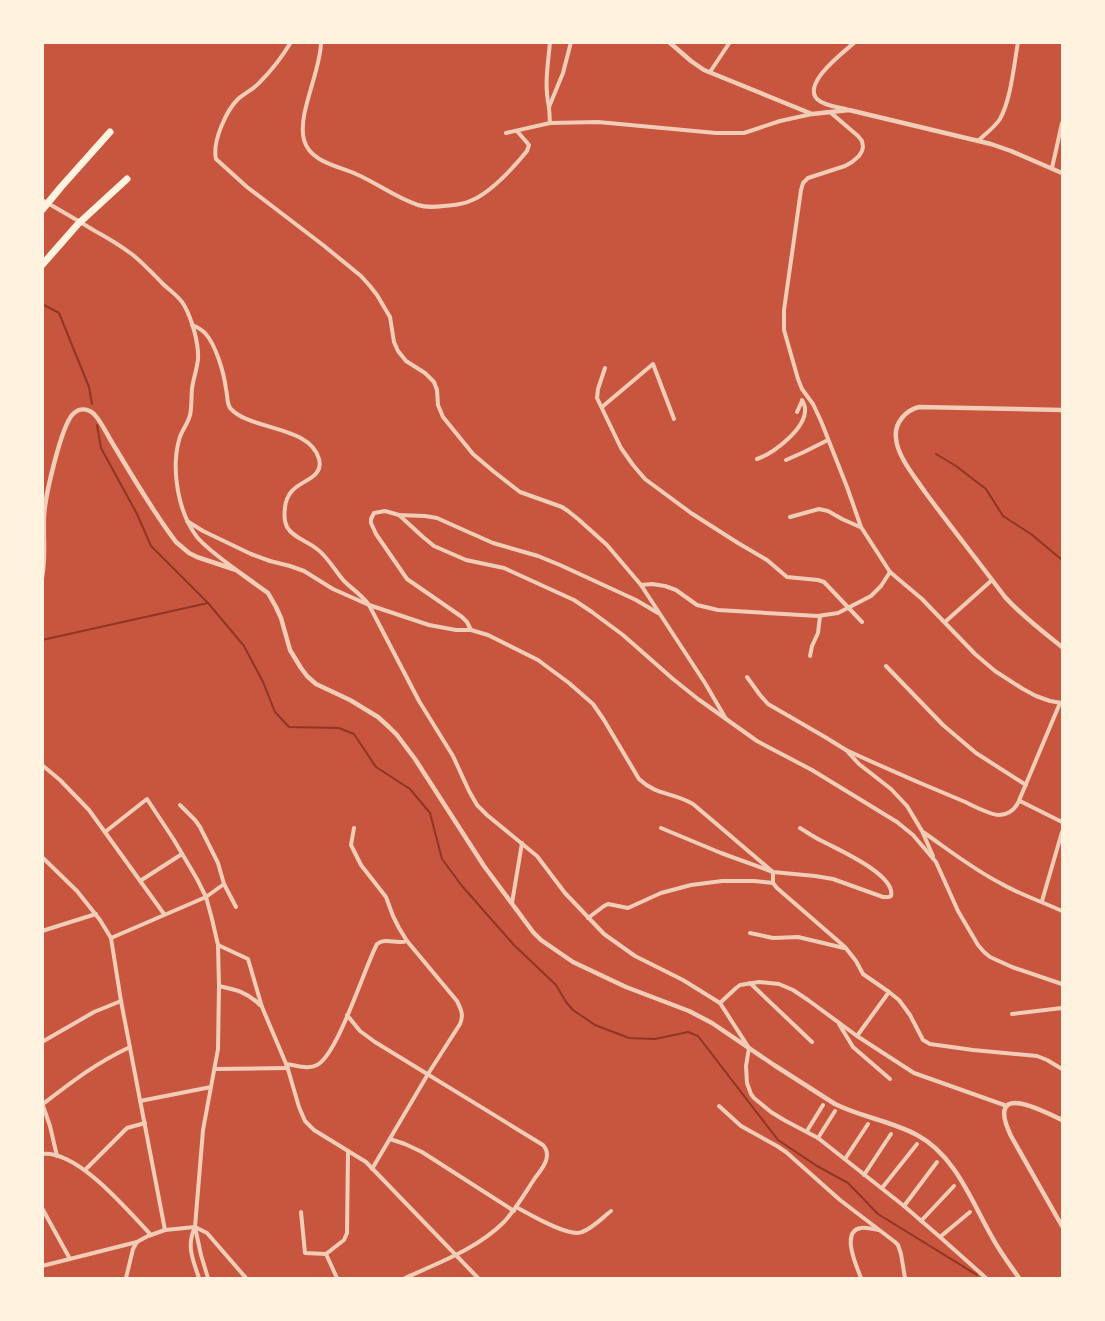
<svg xmlns="http://www.w3.org/2000/svg" width="1105" height="1321" font-family="'Titillium Web',sans-serif">
<style>
.lines{fill:none;stroke-linecap:round;stroke-linejoin:round}
.stream{stroke:#8f3625;stroke-width:2}
.minor{stroke:#f1ccb7;stroke-width:4}
.tertiary{stroke:#f1ccb7;stroke-width:4.5}
.motorway{stroke:#fff3e0;stroke-width:7}
</style>
<rect width="100%" height="100%" fill="#c8553d"/>
<g class="lines">
<g class="stream">
<polyline points="42,304 59,313 89,387 92,404"/>
<polyline points="97,425 101,448 137,514 151,546 208,603 244,646 263,682 275,712 289,727 339,728 354,734 376,767 410,789 430,813 442,859 462,886 513,944 556,985 566,1002 573,1010 595,1025 629,1038 655,1039 688,1032 698,1036 778,1140 817,1166 848,1183 878,1214 977,1275"/>
<polyline points="936,454 956,466 986,489 1003,516 1031,534 1062,560"/>
<polyline points="42,640 208,603"/>
</g>
<g class="minor">
<path d="M291,42C282,57 272,70 260,82C254,89 245,93 238,99C226,111 212,142 216,159L247,187L323,245L361,276L370,286L377,295L390,317L394,342L398,351L406,361L425,373L434,382L437,390L438,405L443,417L473,454L493,471L520,492L562,507L568,511L578,519L607,545L641,585L705,683L726,719"/>
<path d="M321,42C321,71 297,114 304,140C310,162 338,166 356,174C377,183 396,198 418,205C427,208 435,207 444,206C453,205 462,205 470,201C491,193 513,168 527,151L529,145L517,131"/>
<polyline points="710,72 730,42"/>
<path d="M549,107C544,85 548,65 550,42"/>
<path d="M846,109C838,107 824,106 817,99C802,83 844,52 855,42"/>
<polyline points="830,112 858,136 862,141 863,147 862,151 859,156 852,162 845,166 808,178 803,183 801,190 784,310 784,330 798,379 802,389 813,404 821,421 847,487 861,527 890,572 922,599 975,654 995,671 1023,689 1036,696 1050,701 1062,703"/>
<polyline points="550,123 549,107 563,73 571,42"/>
<polyline points="506,133 550,123 598,122 716,133 744,133 780,121 812,114"/>
<path d="M978,141C985,134 994,128 1000,119C1011,99 1014,65 1018,42"/>
<polyline points="1052,168 1062,123"/>
<path d="M42,200C60,210 77,220 95,231C108,238 121,246 133,255C144,264 153,274 163,284C170,291 179,296 184,305C192,319 199,344 198,359C197,370 193,379 192,389C191,398 192,407 190,415C188,424 181,431 179,440C171,470 178,512 197,537C207,549 222,559 235,569"/>
<path d="M192,325C197,327 201,329 205,333C216,345 224,373 226,389C228,396 226,405 232,410C252,430 310,426 319,459C324,478 301,480 292,491C288,495 285,503 285,508C284,515 284,521 287,527C293,538 308,541 317,549C328,557 335,571 344,581C352,589 362,595 369,605L419,701L453,756L469,791L477,805L487,815L537,856L565,893L604,934L635,956L683,980L720,1003L749,1048L746,1066L747,1083L751,1094L754,1098L771,1112L784,1120L818,1138L904,1206L940,1237L986,1278"/>
<polyline points="605,368 598,389 597,398 621,448 633,465 645,479 691,513 738,543 767,560 787,577 818,580 824,582 862,622"/>
<polyline points="602,407 653,364 674,419"/>
<polyline points="797,412 802,401"/>
<path d="M757,459C774,453 807,428 805,408C805,407 803,401 802,400"/>
<polyline points="786,460 804,452 828,440"/>
<polyline points="399,515 423,537 434,546 466,560 504,568 574,600 592,612 623,635 673,679 698,699 757,741 812,770 897,822 913,835 936,862 958,911 978,945 984,952 990,957 1012,967 1062,984"/>
<polyline points="790,517 819,509 828,511 842,519 860,527"/>
<path d="M187,521L203,531L251,554L270,561L290,566L304,571L333,589L369,605L429,625L456,630H471L488,635L538,660L569,683L593,704L604,720L639,779C657,796 673,792 693,804L773,872V883L777,888L845,947L856,961L863,974L889,992L899,1000L910,1015L923,1040L930,1044L973,1050L1037,1056L1047,1060L1062,1069"/>
<polyline points="641,585 652,584 665,586 676,590 697,605 718,610 818,616 838,613 871,596 881,586 890,572"/>
<polyline points="945,622 992,580"/>
<polyline points="471,630 467,622 462,617 407,579 376,534 371,523 371,519 374,513 385,511 399,515 425,516 437,518 457,527 493,543 538,556 560,565 636,600 658,613"/>
<polyline points="810,656 812,646 818,633 820,616"/>
<polyline points="886,666 943,725 976,753 1026,785"/>
<polyline points="747,677 760,695 768,704 825,737 846,750 859,764 891,789 907,806 922,831 933,856"/>
<path d="M846,750C885,768 924,785 963,801C972,805 990,815 999,815C1008,815 1014,810 1018,803L1060,703"/>
<polyline points="42,765 60,780 89,810 164,914"/>
<polyline points="1020,801 1062,822"/>
<polyline points="180,805 195,820 200,827 218,863 224,884 236,907"/>
<path d="M354,828L351,845L361,865L386,897L393,916L399,928L407,941L457,1001C461,1009 464,1015 460,1024L428,1074L372,1169"/>
<path d="M661,828L721,853L773,872L815,876L833,879L883,897H889L891,896C896,875 839,850 824,842C815,838 808,833 800,828"/>
<polyline points="105,832 147,799 174,840 197,879 206,897 212,919 218,945 219,986 218,1049 203,1130 195,1227 201,1255 208,1278"/>
<path d="M923,832C949,850 974,870 1002,884C1021,895 1043,902 1062,911"/>
<polyline points="42,857 77,891 100,920 111,938 121,1001 165,1230"/>
<polyline points="140,881 182,854"/>
<polyline points="1042,901 1062,832"/>
<polyline points="512,903 522,843"/>
<polyline points="588,918 604,906 608,904 628,908 661,893 691,885 722,881 754,881 773,883"/>
<polyline points="42,931 96,914"/>
<polyline points="750,933 773,938 798,937 844,948"/>
<polyline points="111,938 206,897 224,884"/>
<polyline points="218,945 248,959 262,1007 287,1066 299,1107 305,1121 314,1130 366,1162 478,1278"/>
<polyline points="750,983 812,1042"/>
<path d="M219,986C237,990 247,992 260,1005"/>
<polyline points="720,1003 736,988 740,985 759,982 779,984 793,990 808,1000 857,1036 914,1073 1007,1106"/>
<polyline points="1012,1014 1062,1008"/>
<path d="M347,1015L360,1031L375,1042L543,1145C553,1156 542,1169 535,1178C525,1193 516,1209 504,1222C477,1249 438,1263 405,1278"/>
<polyline points="839,1024 853,1047 890,1079"/>
<polyline points="857,1036 889,992"/>
<polyline points="42,1042 94,1012 121,1001"/>
<path d="M286,1064C296,1065 308,1070 317,1065C338,1054 364,969 377,944C386,937 397,945 407,941"/>
<polyline points="215,1069 288,1068"/>
<polyline points="140,1101 211,1087"/>
<polyline points="42,1103 50,1126 57,1156"/>
<path d="M43,1104C73,1081 96,1063 130,1047"/>
<polyline points="719,1106 741,1126 777,1146 786,1152 840,1200 895,1242 898,1245 901,1254 905,1278"/>
<polyline points="807,1131 823,1105"/>
<polyline points="818,1138 835,1111"/>
<polyline points="390,1139 405,1144 422,1152 514,1211"/>
<path d="M42,1154C78,1150 128,1211 151,1235"/>
<polyline points="845,1159 868,1124"/>
<polyline points="85,1170 127,1128 145,1123"/>
<polyline points="864,1175 891,1134"/>
<polyline points="882,1188 917,1144"/>
<polyline points="904,1206 937,1162"/>
<path d="M516,1207C529,1214 569,1238 582,1232C593,1228 602,1218 611,1211"/>
<polyline points="42,1208 70,1259"/>
<polyline points="301,1212 305,1253 326,1254"/>
<polyline points="921,1221 954,1186"/>
<path d="M195,1227C186,1246 193,1260 199,1278"/>
<polyline points="940,1237 970,1212"/>
<polyline points="42,1266 137,1242"/>
<polyline points="126,1278 133,1249 137,1242 148,1236 165,1230 195,1227 207,1233 246,1278"/>
<polyline points="337,1278 326,1254 344,1240 347,1233 348,1151"/>
<path d="M861,1278C857,1267 840,1231 861,1228C866,1227 873,1229 878,1230"/>
</g>
<g class="tertiary">
<polyline points="669,42 691,61 704,70 812,114 849,110 991,144 1011,151 1062,173"/>
<path d="M1062,410L919,407C906,410 894,423 896,438C897,456 915,477 925,492C951,527 978,561 1005,597C1022,616 1042,631 1062,647"/>
<path d="M42,577C46,557 43,537 44,516C45,497 61,426 73,414C79,408 87,408 94,414C102,422 109,439 116,449C135,481 154,513 176,542L189,553L197,557L236,570L268,593L276,607L281,618L290,650L301,668L307,676L316,684L350,700L378,717L389,727L397,735L415,759L484,866L533,932L541,940L573,962L626,987L689,1011L712,1023L774,1065L835,1104C861,1117 891,1121 917,1135C955,1155 972,1202 992,1237C1000,1252 1010,1265 1019,1278"/>
<path d="M1062,1120C1040,1109 985,1081 1011,1136L1062,1226"/>
</g>
<g class="motorway">
<polyline points="42,210 61,187 110,132"/>
<polyline points="42,265 78,224 127,179"/>
</g>
</g>
<rect width="1105" height="1321" fill="none" stroke="#fff3e0" stroke-width="88"/>
</svg>
